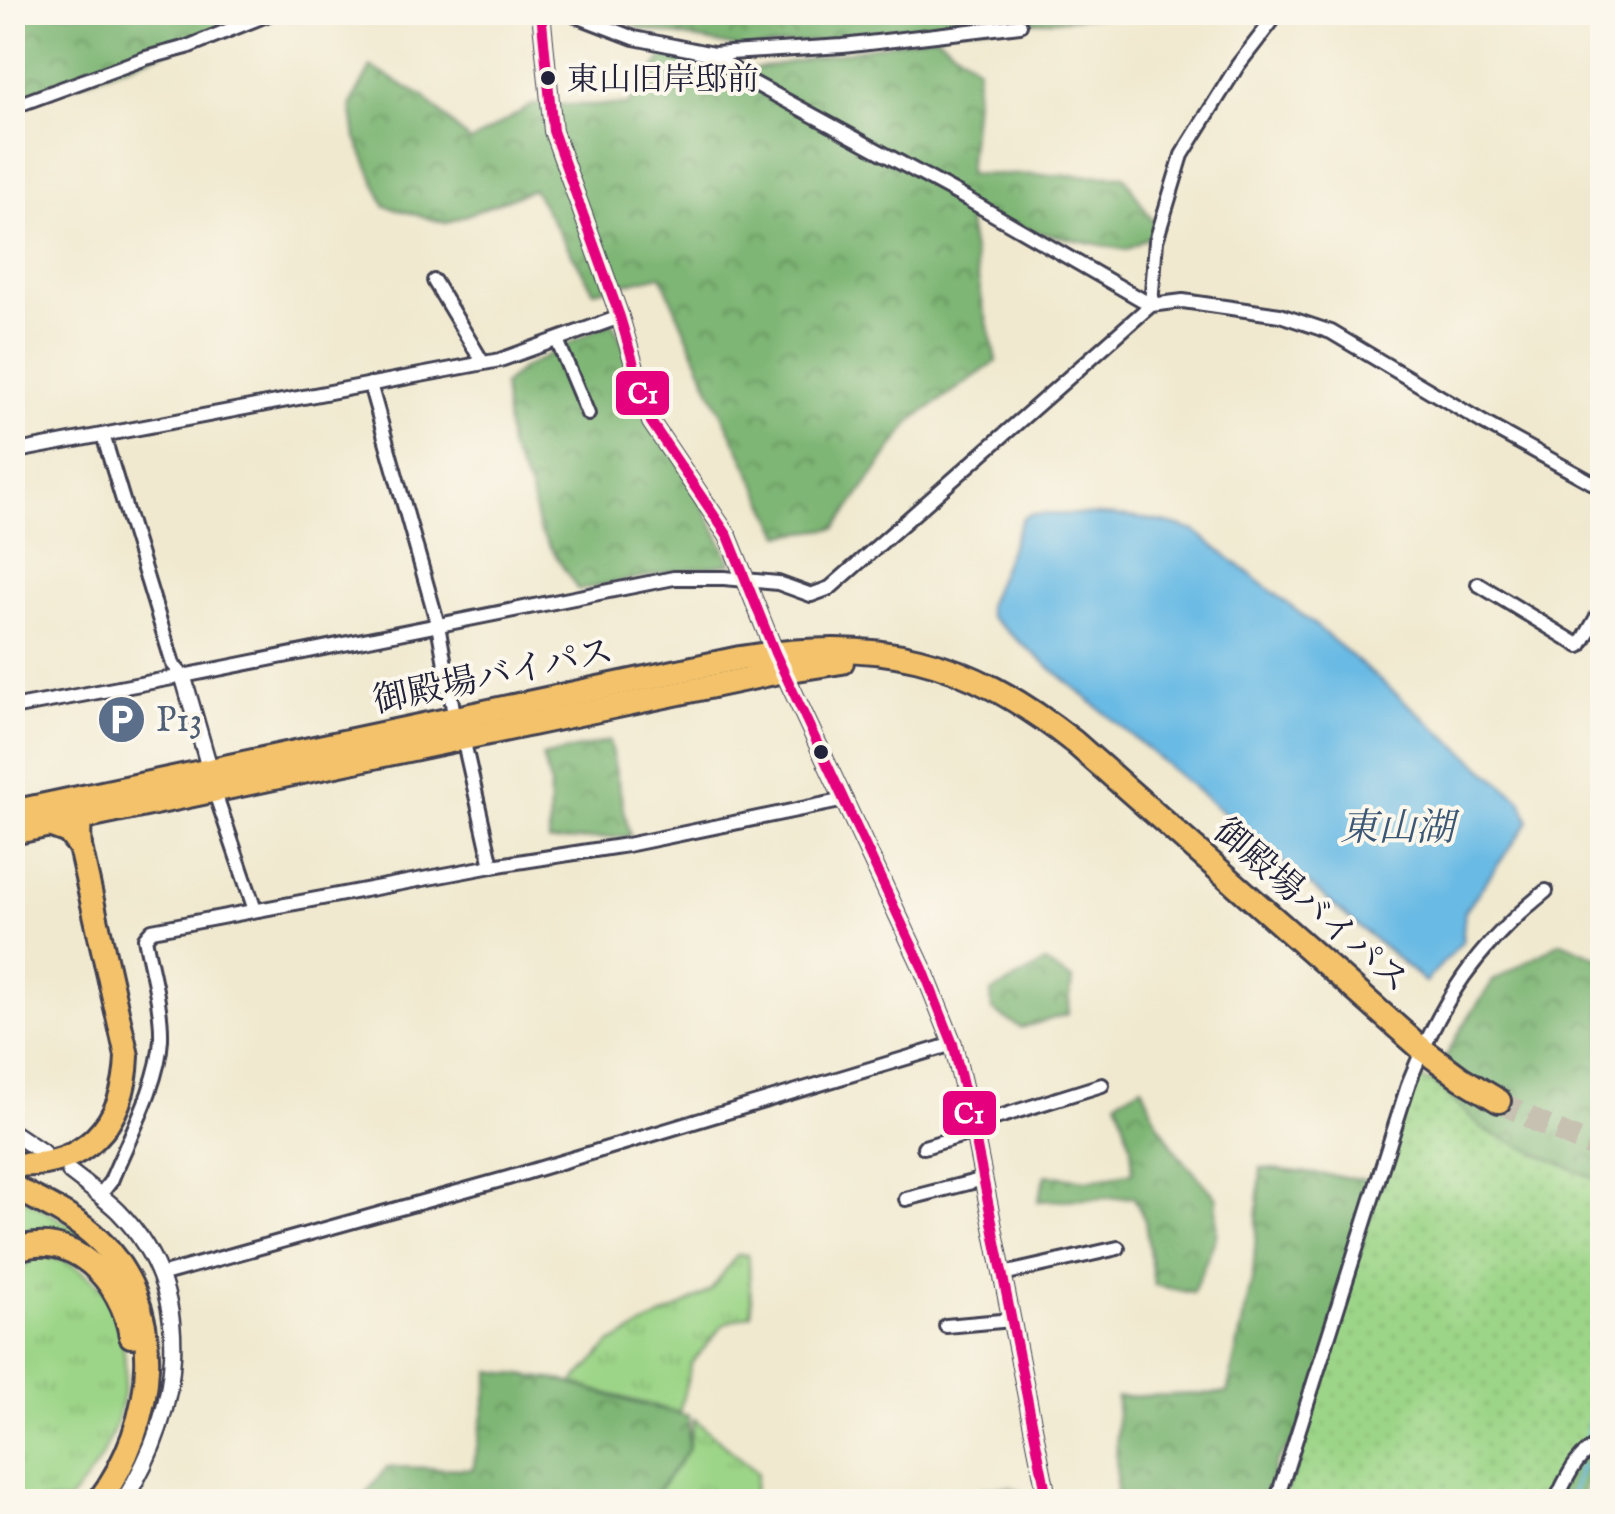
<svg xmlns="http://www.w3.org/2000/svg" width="1615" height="1514" font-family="'IM FELL English','Noto Serif JP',serif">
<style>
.grass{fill:url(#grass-tufts);stroke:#607c62;stroke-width:2.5}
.forest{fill:url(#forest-crowns);stroke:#506c58;stroke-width:2.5}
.park{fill:url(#park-dots);stroke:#607c62;stroke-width:2.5}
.water{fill:#69bae4;stroke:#466e90;stroke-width:2.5}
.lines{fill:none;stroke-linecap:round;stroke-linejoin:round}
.stream{stroke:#69bae4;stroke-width:4}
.trunk-tunnel{stroke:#c7c1b1;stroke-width:22;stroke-dasharray:22 11;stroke-linecap:butt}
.minor-casing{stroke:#414051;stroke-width:18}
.tertiary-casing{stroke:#414051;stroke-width:20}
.trunk-casing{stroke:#414051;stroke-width:28}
.motorway-casing{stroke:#414051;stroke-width:28}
.minor{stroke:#fff;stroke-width:12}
.tertiary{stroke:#fff;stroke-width:15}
.trunk{stroke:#f3c26a;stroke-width:22}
.motorway{stroke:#f3c26a;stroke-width:22}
.bus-1-casing{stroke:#fbf7ec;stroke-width:18}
.bus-1{stroke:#e5007d;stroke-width:10}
.bus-dot{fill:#22223b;stroke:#fbf7ec;stroke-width:4}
.labels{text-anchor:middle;stroke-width:8;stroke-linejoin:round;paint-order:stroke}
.bus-label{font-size:32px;fill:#22223b;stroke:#fbf7ec;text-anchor:start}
.street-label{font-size:35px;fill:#22223b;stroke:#fbf7ec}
.service-label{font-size:35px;fill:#4e5e75;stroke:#fbf7ec;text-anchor:start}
.water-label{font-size:38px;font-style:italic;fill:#3b5776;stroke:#fbf7ec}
.line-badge{stroke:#fbf7ec;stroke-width:4}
.badge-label{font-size:28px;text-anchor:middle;font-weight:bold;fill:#fff}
</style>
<defs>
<pattern id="grass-tufts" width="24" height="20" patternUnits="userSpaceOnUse" patternTransform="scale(2.5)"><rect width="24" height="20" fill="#9dd588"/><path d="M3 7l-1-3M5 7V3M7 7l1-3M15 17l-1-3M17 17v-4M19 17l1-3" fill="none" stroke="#87b776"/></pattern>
<pattern id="forest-crowns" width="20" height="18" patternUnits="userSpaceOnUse" patternTransform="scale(2.5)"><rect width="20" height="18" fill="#7eb674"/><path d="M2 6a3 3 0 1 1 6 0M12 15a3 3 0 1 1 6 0" fill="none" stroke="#679460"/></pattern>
<pattern id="park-dots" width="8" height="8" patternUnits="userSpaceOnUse" patternTransform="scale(2.5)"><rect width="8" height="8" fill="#9dd588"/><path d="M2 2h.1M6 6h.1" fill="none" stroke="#87b776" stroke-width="1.8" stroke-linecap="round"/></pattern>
</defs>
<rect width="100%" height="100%" fill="#fbf7ec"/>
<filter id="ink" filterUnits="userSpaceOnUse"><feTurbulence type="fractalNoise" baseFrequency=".01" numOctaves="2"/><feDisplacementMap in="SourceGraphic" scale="20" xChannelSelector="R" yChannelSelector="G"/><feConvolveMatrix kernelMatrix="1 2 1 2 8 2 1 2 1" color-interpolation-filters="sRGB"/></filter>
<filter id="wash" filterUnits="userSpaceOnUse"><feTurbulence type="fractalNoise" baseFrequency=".0048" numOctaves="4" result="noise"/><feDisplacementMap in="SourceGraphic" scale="40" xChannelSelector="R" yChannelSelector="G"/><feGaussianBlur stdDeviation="2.25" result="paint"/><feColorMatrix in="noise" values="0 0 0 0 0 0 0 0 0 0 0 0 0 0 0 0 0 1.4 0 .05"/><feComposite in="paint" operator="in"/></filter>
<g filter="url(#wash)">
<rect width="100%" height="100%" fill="#f0e9cf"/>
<g class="grass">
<polygon points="13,1191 88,1236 102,1265 13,1243"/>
<polygon points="737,1255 748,1255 752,1314 725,1323 691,1364 679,1413 572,1384 610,1344 710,1291"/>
<path d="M44,1256C51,1258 59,1259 66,1261C75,1265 104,1287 109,1294C114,1302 115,1315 118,1324C138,1386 113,1455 68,1501L13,1502V1268L28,1264V1257Z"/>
<polygon points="694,1419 757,1473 752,1501 650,1502 688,1450"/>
</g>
<g class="forest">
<polygon points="13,13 271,13 22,104 13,78"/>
<polygon points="606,13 1116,13 1102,16 852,37 746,49 639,28"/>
<polygon points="935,35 978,67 968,174 1124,176 1159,231 1126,250 967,218 983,306 997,361 912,420 836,528 781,535 712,393 661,275 594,291 533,189 446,223 385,206 356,138 351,104 371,67 424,97 470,142 532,105 628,105 670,47 738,72"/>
<polygon points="612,321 732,564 673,571 578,590 539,530 530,490 509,448 503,385 520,370"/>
<polygon points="609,741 630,836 549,842 550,783 542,757"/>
<polygon points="1561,942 1602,959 1602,1448 1580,1501 1489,1501 1345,1378 1276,1462 1266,1501 1116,1502 1117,1397 1227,1393 1253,1275 1261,1168 1390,1182 1420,1104 1460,1031 1493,981"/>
<polygon points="1045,963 1072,980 1068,1014 1021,1028 992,1010 991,993"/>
<polygon points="1142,1086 1158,1123 1178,1154 1217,1198 1216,1237 1193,1293 1154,1285 1145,1221 1134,1197 1038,1201 1046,1175 1087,1180 1133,1172 1131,1145 1117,1100"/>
<polygon points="491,1371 564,1381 628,1401 689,1416 688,1450 650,1501 379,1502 366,1494 387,1467 473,1469"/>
<polygon points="1010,1487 1040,1501 973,1501 984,1488"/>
</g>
<path class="park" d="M1418,1078L1432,1082L1486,1131L1602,1182V1415L1597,1434C1571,1447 1561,1477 1548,1501L1283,1502L1402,1112Z"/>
<path class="water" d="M1030,514C1085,515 1142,512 1195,531L1315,625L1521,800L1529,821L1465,911L1462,942L1425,982L989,616L987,606L1022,519Z"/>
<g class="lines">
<g class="stream">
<polyline points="1585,1447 1594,1403 1596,1369 1602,1360"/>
<polyline points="1569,1502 1581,1466"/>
</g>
</g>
</g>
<g filter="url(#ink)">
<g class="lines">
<polyline class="trunk-tunnel" points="1499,1101 1538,1122 1602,1151"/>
<defs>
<g id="minor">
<polyline points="566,12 634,38 713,54 843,46 1020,25"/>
<polyline points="1599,12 1602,15"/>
<polyline points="713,54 748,80 967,199 1151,305"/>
<polyline points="12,107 146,58 187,47 274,12"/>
<polyline points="434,281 483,363"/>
<polyline points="1151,305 1156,241 1182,155 1238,65 1279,12"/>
<polyline points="557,340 588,414"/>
<polyline points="370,384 438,625 455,720"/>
<polyline points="103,435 173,664 183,676"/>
<polyline points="12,452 500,360 620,317"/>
<polyline points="1478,584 1580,646 1602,608"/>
<polyline points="12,708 183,676 674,578 724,578 778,583 811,595 830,588 1151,305 1183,301 1280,315 1331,332 1484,423 1602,488"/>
<polyline points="463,738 492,866"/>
<polyline points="214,790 255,910"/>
<polyline points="973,1125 1102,1085"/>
<polyline points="924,1147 974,1132"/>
<path d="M100,1195L111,1181C128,1139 159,1084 161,1039C162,1006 151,970 145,938L152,930L492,866L627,845L845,800"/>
<polyline points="906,1199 984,1179"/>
<polyline points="1003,1274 1118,1248"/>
<polyline points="160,1275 508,1178 953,1044"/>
<polyline points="946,1326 1012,1320"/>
<path d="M1276,1502L1409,1082C1443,998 1475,948 1546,891"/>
<path d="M1555,1502C1567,1478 1576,1453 1602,1443"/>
</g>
<g id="tertiary">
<polyline points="541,12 553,131 620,317 651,422 728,536 775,653 923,969 953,1044 974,1132 1048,1502"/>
<polyline points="183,676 210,770"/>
<polyline points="12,1132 42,1152"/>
<path d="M70,1172C87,1185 103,1197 118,1211C200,1295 180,1411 123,1502"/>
</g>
<g id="trunk">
<path d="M12,812L740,658C878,637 964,655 1074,742L1422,1049L1461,1078L1499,1101"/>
<polyline points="12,833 784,671 842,662"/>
</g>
<g id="motorway">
<polyline points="49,825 68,832 80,847"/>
<path d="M12,1164C84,1170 125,1124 127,1056L80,847C78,827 79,812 92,796"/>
<path d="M12,1186C39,1201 69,1214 92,1234C172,1304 157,1423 98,1502"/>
<path d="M12,1251C73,1226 122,1282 131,1336"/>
</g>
</defs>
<use href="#minor" class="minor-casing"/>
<use href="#tertiary" class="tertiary-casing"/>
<use href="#trunk" class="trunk-casing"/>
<use href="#motorway" class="motorway-casing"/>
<use href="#minor" class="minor"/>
<use href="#tertiary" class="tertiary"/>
<use href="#trunk" class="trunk"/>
<use href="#motorway" class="motorway"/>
<defs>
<polyline id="bus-1" points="541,12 553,131 620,317 651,422 728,536 775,653 923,969 953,1044 974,1132 1048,1502"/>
</defs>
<use href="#bus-1" class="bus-1-casing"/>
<use href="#bus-1" class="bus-1"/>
</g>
</g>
<defs>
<symbol id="parking-disc" viewBox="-11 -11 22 22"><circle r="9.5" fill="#5c6f8a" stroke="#fbf7ec"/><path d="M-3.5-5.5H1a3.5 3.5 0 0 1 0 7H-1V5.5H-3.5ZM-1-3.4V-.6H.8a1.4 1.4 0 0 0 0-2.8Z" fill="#fff"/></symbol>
</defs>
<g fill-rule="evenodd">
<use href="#parking-disc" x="94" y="692" width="55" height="55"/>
</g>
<g class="bus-dot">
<circle cx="548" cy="78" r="9"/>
<circle cx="821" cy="752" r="9"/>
</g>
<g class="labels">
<g class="bus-label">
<text x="567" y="90">東山旧岸邸前</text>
</g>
<g class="street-label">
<text transform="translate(493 675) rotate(-12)" y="12">御殿場バイパス</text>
<text transform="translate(1312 905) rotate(41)" y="12">御殿場バイパス</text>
</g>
<g class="service-label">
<text x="156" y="731">P13</text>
</g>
<g class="water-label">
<text x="1397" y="840">東山湖</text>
</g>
</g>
<g class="line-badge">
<rect x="614" y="369" width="57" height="48" rx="10" fill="#e5007d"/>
<rect x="941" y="1089" width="57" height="48" rx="10" fill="#e5007d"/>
</g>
<g class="badge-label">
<text x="643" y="403">C1</text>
<text x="969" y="1123">C1</text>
</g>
<rect width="1615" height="1514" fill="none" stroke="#fbf7ec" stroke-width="50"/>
</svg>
